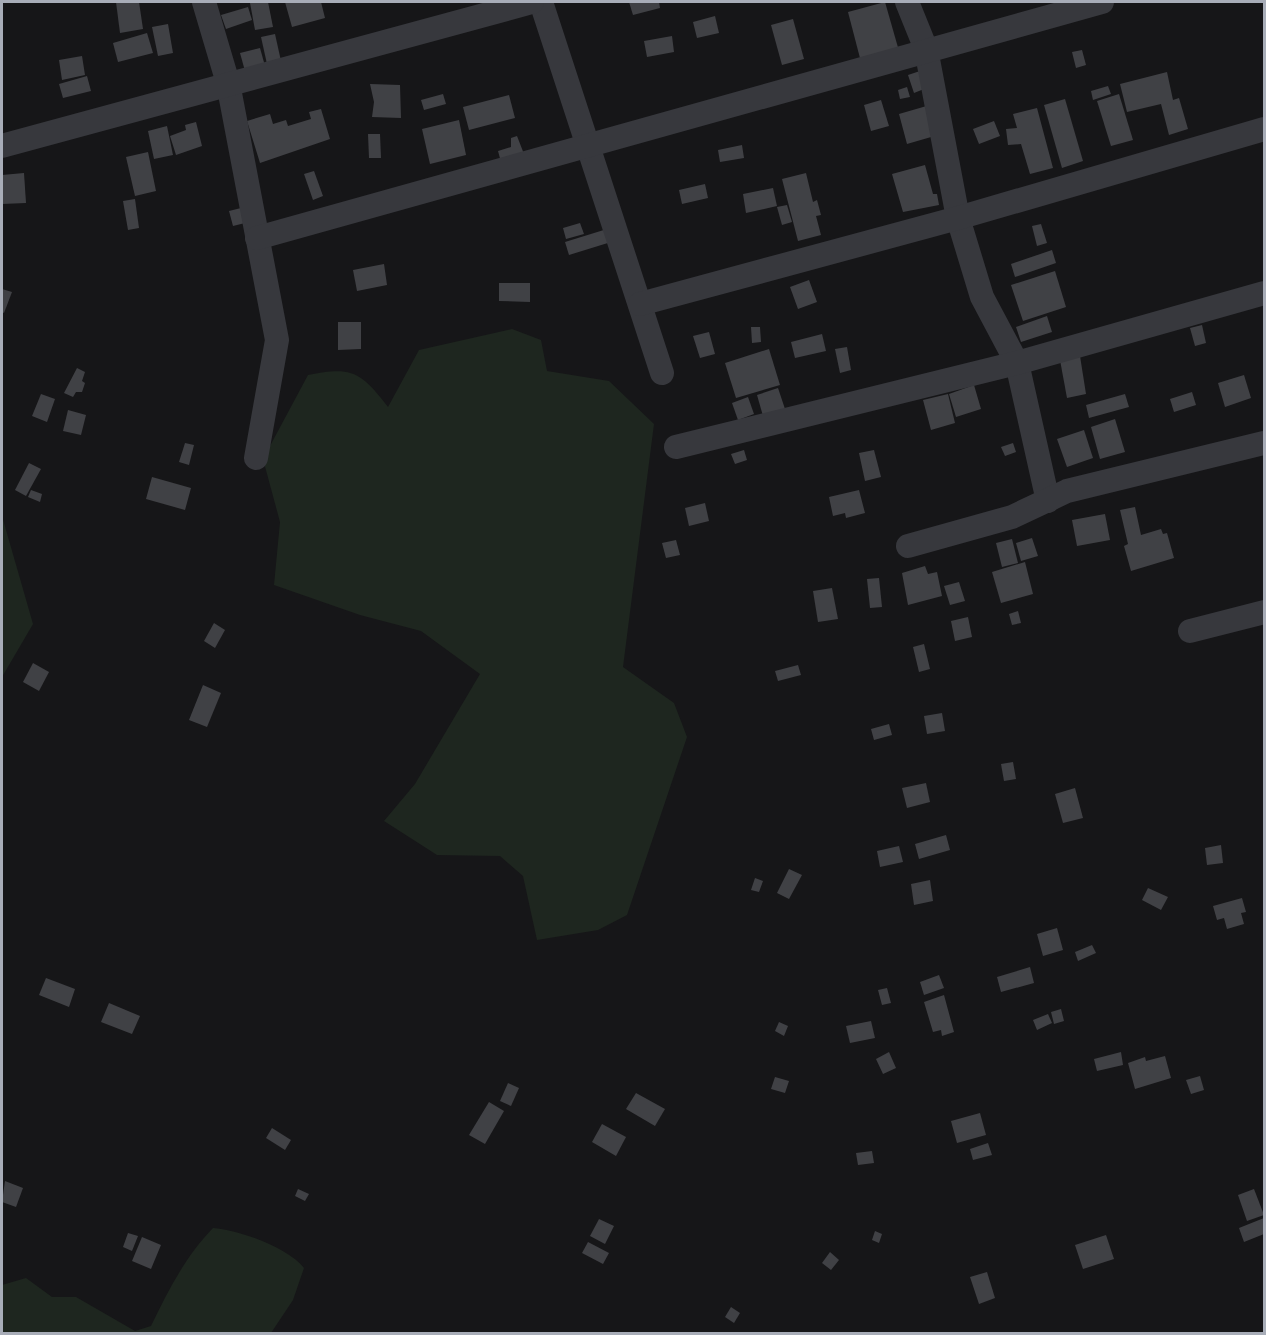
<svg xmlns="http://www.w3.org/2000/svg" width="1266" height="1335" font-family="'Noto Sans',sans-serif">
<style>
.green{fill:#1e261f}
.building{fill:#404145}
.lines{fill:none;stroke-linecap:round;stroke-linejoin:round}
.minor{stroke:#37383d;stroke-width:24}
</style>
<rect width="100%" height="100%" fill="#161618"/>
<g class="green">
<path d="M512,329L541,340L547,371L609,381L654,424L623,667L674,703L687,737L627,915L598,930L537,940L523,876L500,856L437,855L384,821L415,784L480,674L421,631L360,615L274,585L280,522L263,459L308,375C352,366 361,372 388,407L419,350Z"/>
<polygon points="2,516 33,624 2,677"/>
<path d="M213,1228C240,1230 288,1248 304,1268L293,1300L271,1333H2V1285L26,1278L52,1297H76L135,1331L151,1326C168,1291 185,1257 213,1228Z"/>
</g>
<g class="building">
<polygon points="116,2 139,2 143,29 120,33"/>
<polygon points="268,2 273,27 255,30 250,3"/>
<polygon points="285,2 321,2 325,18 292,27"/>
<polygon points="629,2 659,2 660,8 633,15"/>
<polygon points="885,2 899,51 861,62 848,12"/>
<polygon points="248,7 252,20 226,29 221,15"/>
<polygon points="715,16 719,33 697,38 693,22"/>
<polygon points="793,19 804,59 782,65 771,25"/>
<polygon points="168,24 173,53 158,56 152,27"/>
<polygon points="147,33 153,53 118,62 113,43"/>
<polygon points="275,34 281,61 267,64 261,37"/>
<polygon points="672,36 674,52 647,57 644,41"/>
<polygon points="260,48 265,66 245,71 240,53"/>
<polygon points="1082,50 1086,65 1076,68 1072,52"/>
<polygon points="82,56 85,75 62,80 59,60"/>
<polygon points="923,70 929,87 914,93 908,75"/>
<polygon points="1167,72 1173,100 1179,98 1188,129 1169,135 1161,104 1127,112 1120,84"/>
<polygon points="87,76 91,91 63,98 59,84"/>
<polygon points="370,84 400,85 401,118 372,117 374,102"/>
<polygon points="1108,86 1111,94 1093,100 1091,91"/>
<polygon points="907,87 910,97 900,99 898,90"/>
<polygon points="443,94 446,104 424,110 421,100"/>
<polygon points="1119,94 1133,140 1111,146 1097,101"/>
<polygon points="509,95 515,118 469,130 463,107"/>
<polygon points="1065,99 1083,161 1062,168 1044,105"/>
<polygon points="881,100 889,126 871,131 864,105"/>
<polygon points="930,105 938,135 907,144 899,114"/>
<polygon points="1037,108 1053,168 1030,174 1021,144 1008,145 1006,129 1017,128 1013,114"/>
<polygon points="321,109 330,139 260,163 247,121 270,114 273,124 286,120 288,126 311,119 309,112"/>
<polygon points="459,120 466,155 430,164 422,129"/>
<polygon points="994,121 1000,136 979,144 973,129"/>
<polygon points="196,122 202,146 176,155 170,136 186,130 185,125"/>
<polygon points="167,126 173,155 154,159 148,131"/>
<polygon points="368,134 380,134 381,158 369,158"/>
<polygon points="517,136 524,154 501,162 498,151 511,147 511,138"/>
<polygon points="742,145 744,158 720,162 718,150"/>
<polygon points="148,152 156,191 135,196 126,157"/>
<polygon points="925,165 933,194 937,194 939,205 903,212 892,174"/>
<polygon points="314,171 323,196 313,200 304,174"/>
<polygon points="24,173 26,203 2,204 2,175"/>
<polygon points="806,173 813,202 817,200 821,215 816,216 821,235 798,241 782,179"/>
<polygon points="705,184 708,198 682,204 679,190"/>
<polygon points="773,188 777,206 746,213 743,194"/>
<polygon points="135,199 139,228 128,230 123,201"/>
<polygon points="787,205 792,222 782,225 777,207"/>
<polygon points="245,207 249,222 233,226 229,211"/>
<polygon points="580,223 584,234 566,239 563,228"/>
<polygon points="1041,224 1047,243 1037,246 1032,226"/>
<polygon points="607,229 611,242 569,255 565,242"/>
<polygon points="1052,250 1056,263 1015,277 1011,264"/>
<polygon points="384,264 387,285 357,291 353,270"/>
<polygon points="1055,271 1066,307 1023,321 1011,285"/>
<polygon points="809,280 817,302 798,309 790,287"/>
<polygon points="499,283 530,283 530,302 499,301"/>
<polygon points="2,289 12,292 4,313 2,312"/>
<polygon points="1047,316 1052,332 1021,342 1016,327"/>
<polygon points="338,322 361,322 361,349 338,350"/>
<polygon points="1202,325 1206,343 1195,346 1190,328"/>
<polygon points="751,327 760,327 761,342 752,343"/>
<polygon points="709,332 715,354 700,358 693,336"/>
<polygon points="822,334 826,351 795,358 791,342"/>
<polygon points="847,347 851,370 840,373 835,349"/>
<polygon points="769,349 780,385 736,398 725,363"/>
<polygon points="1080,356 1086,394 1067,398 1060,360"/>
<polygon points="77,368 85,372 82,381 85,383 82,392 76,392 73,397 64,393"/>
<polygon points="1244,375 1251,398 1225,407 1218,383"/>
<polygon points="974,385 981,409 956,417 949,394"/>
<polygon points="778,388 785,409 763,416 757,395"/>
<polygon points="1192,392 1196,405 1174,412 1170,399"/>
<polygon points="41,394 55,399 47,422 32,416"/>
<polygon points="948,394 955,423 931,430 923,400"/>
<polygon points="1125,394 1129,407 1089,418 1086,405"/>
<polygon points="748,397 754,414 738,420 732,403"/>
<polygon points="68,410 86,415 81,435 63,431"/>
<polygon points="1115,419 1125,452 1100,459 1091,427"/>
<polygon points="1084,430 1093,458 1067,467 1057,439"/>
<polygon points="185,443 194,445 189,465 179,462"/>
<polygon points="1013,443 1016,452 1005,456 1001,447"/>
<polygon points="744,450 747,460 735,464 731,454"/>
<polygon points="874,450 881,477 865,481 859,453"/>
<polygon points="29,463 41,469 26,496 15,490"/>
<polygon points="152,477 191,488 185,510 146,499"/>
<polygon points="31,490 42,494 40,502 28,497"/>
<polygon points="859,490 865,513 846,518 845,513 833,516 829,497"/>
<polygon points="705,503 709,521 689,526 685,508"/>
<polygon points="1135,507 1141,535 1161,529 1163,534 1167,533 1174,558 1131,571 1124,546 1128,544 1120,510"/>
<polygon points="1105,514 1110,540 1077,546 1072,520"/>
<polygon points="1032,538 1038,556 1021,561 1016,543"/>
<polygon points="1012,539 1018,563 1002,567 996,543"/>
<polygon points="676,540 680,555 666,558 662,543"/>
<polygon points="1025,562 1033,594 1001,603 992,572"/>
<polygon points="925,566 928,574 937,572 942,596 908,605 902,573"/>
<polygon points="879,578 882,607 870,608 867,579"/>
<polygon points="959,582 965,601 950,605 944,586"/>
<polygon points="832,588 838,619 818,622 813,591"/>
<polygon points="1018,611 1021,623 1012,625 1009,614"/>
<polygon points="968,617 972,637 955,641 951,621"/>
<polygon points="214,623 225,630 215,648 204,641"/>
<polygon points="924,644 930,669 919,672 913,647"/>
<polygon points="33,663 49,672 39,691 23,682"/>
<polygon points="798,665 801,675 778,681 775,671"/>
<polygon points="203,685 221,693 207,727 189,720"/>
<polygon points="942,713 945,731 927,734 924,716"/>
<polygon points="889,724 892,735 874,740 871,729"/>
<polygon points="1013,762 1016,779 1004,781 1001,764"/>
<polygon points="926,783 930,802 907,808 902,788"/>
<polygon points="1075,788 1083,818 1063,823 1055,794"/>
<polygon points="946,835 950,850 919,859 915,844"/>
<polygon points="1221,845 1223,863 1207,865 1205,848"/>
<polygon points="899,846 903,862 880,867 877,851"/>
<polygon points="789,869 802,875 789,899 777,893"/>
<polygon points="755,878 763,881 759,892 751,890"/>
<polygon points="930,880 933,901 914,905 911,884"/>
<polygon points="1148,888 1168,897 1161,910 1142,900"/>
<polygon points="1242,898 1246,912 1241,913 1244,924 1227,929 1224,918 1217,920 1213,906"/>
<polygon points="1057,928 1063,950 1043,956 1037,934"/>
<polygon points="1092,945 1096,953 1078,961 1075,952"/>
<polygon points="1030,967 1034,983 1001,992 997,977"/>
<polygon points="939,975 944,988 924,995 920,982"/>
<polygon points="46,978 75,989 69,1007 39,995"/>
<polygon points="887,988 891,1003 882,1005 878,990"/>
<polygon points="944,995 954,1032 942,1036 941,1030 933,1032 924,1002"/>
<polygon points="109,1003 140,1016 132,1034 101,1022"/>
<polygon points="1061,1009 1064,1021 1054,1024 1051,1012"/>
<polygon points="1048,1014 1052,1023 1037,1030 1033,1020"/>
<polygon points="871,1021 875,1038 850,1043 846,1026"/>
<polygon points="779,1022 788,1026 784,1036 775,1031"/>
<polygon points="889,1052 896,1068 883,1074 876,1059"/>
<polygon points="1121,1052 1123,1065 1097,1071 1094,1059"/>
<polygon points="1165,1056 1171,1078 1135,1089 1128,1063 1145,1057 1146,1061"/>
<polygon points="1200,1076 1204,1090 1191,1094 1186,1080"/>
<polygon points="775,1077 789,1081 785,1093 771,1089"/>
<polygon points="508,1083 519,1088 511,1106 500,1101"/>
<polygon points="636,1093 665,1109 655,1126 626,1109"/>
<polygon points="489,1102 504,1111 485,1144 469,1135"/>
<polygon points="980,1113 986,1135 957,1143 951,1121"/>
<polygon points="602,1124 626,1137 616,1156 592,1142"/>
<polygon points="272,1128 291,1140 285,1150 266,1138"/>
<polygon points="988,1143 992,1155 973,1160 970,1149"/>
<polygon points="872,1151 874,1163 858,1165 856,1153"/>
<polygon points="5,1181 23,1188 16,1207 2,1202"/>
<polygon points="298,1189 309,1194 305,1201 295,1196"/>
<polygon points="1254,1189 1264,1215 1247,1221 1238,1195"/>
<polygon points="1264,1218 1264,1234 1244,1242 1239,1228"/>
<polygon points="599,1219 614,1226 605,1244 590,1236"/>
<polygon points="875,1231 882,1234 879,1243 872,1240"/>
<polygon points="128,1233 138,1236 132,1251 123,1247"/>
<polygon points="1106,1235 1114,1259 1083,1269 1075,1245"/>
<polygon points="142,1237 161,1245 151,1269 132,1261"/>
<polygon points="588,1242 609,1253 603,1264 582,1253"/>
<polygon points="830,1252 839,1260 831,1270 822,1263"/>
<polygon points="987,1272 995,1298 979,1304 970,1277"/>
<polygon points="731,1307 740,1313 734,1323 725,1317"/>
</g>
<g class="lines">
<g class="minor">
<polyline points="204,2 228,83 277,340 256,458"/>
<polyline points="541,2 662,373"/>
<polyline points="907,2 926,49 958,218 982,297 1017,363 1048,501"/>
<polyline points="2,146 532,2"/>
<polyline points="257,238 1102,2"/>
<polyline points="640,304 958,218 1264,129"/>
<polyline points="676,447 1017,363 1264,293"/>
<polyline points="908,546 1012,517 1067,491 1264,443"/>
<polyline points="1190,631 1264,612"/>
</g>
</g>
<rect width="1266" height="1335" fill="none" stroke="#a8adb8" stroke-width="6"/>
</svg>
